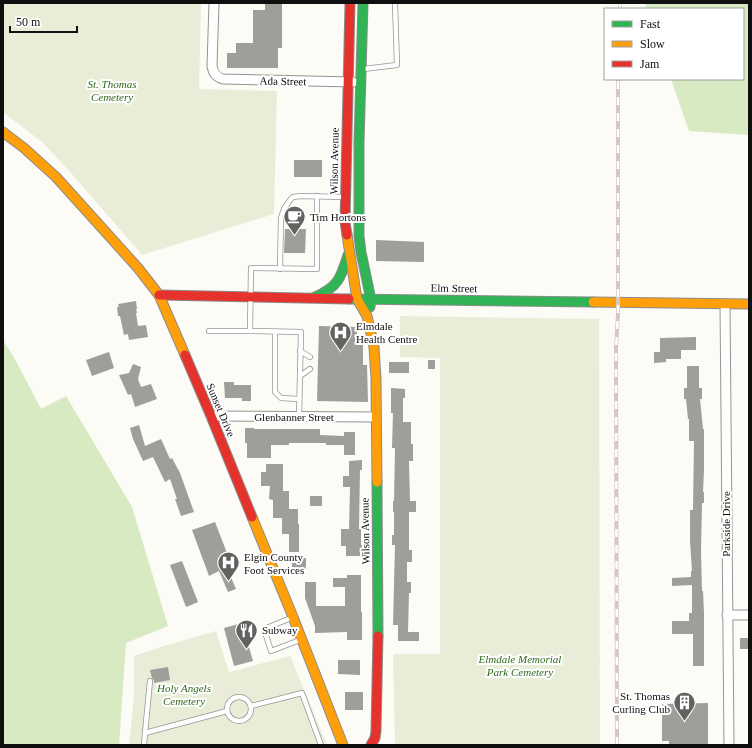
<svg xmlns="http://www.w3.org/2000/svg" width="752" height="748" font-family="'Times New Roman',serif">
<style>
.forest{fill:#d7eac2}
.cemetery{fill:#e9edd8}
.building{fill:#a09e9a}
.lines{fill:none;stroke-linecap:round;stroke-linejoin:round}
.lane-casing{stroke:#969593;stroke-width:6}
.street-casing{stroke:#969593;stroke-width:11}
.fast-casing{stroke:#8c8c89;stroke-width:11}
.slow-casing{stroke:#8c8c89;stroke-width:11}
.jam-casing{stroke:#8c8c89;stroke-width:11}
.lane{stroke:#fffefe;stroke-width:4.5}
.street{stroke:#fffefe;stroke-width:9}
.fast{stroke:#30b455;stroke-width:9}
.slow{stroke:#ff9f0a;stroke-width:9}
.jam{stroke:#e5322d;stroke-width:9}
.rail-casing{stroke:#d8c5c6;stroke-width:4}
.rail{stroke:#fff;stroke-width:2.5;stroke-dasharray:8;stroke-linecap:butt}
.labels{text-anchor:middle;stroke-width:4;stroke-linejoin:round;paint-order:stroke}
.street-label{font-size:11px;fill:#0f0f0f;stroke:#fff}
.park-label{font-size:11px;font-style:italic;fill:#2f691d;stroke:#fff}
.poi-label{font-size:11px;fill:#0f0f0f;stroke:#fff;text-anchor:start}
</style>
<rect width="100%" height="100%" fill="#fcfbf5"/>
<g class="forest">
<polygon points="645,3 749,3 749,135 689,131 671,79 743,79 743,9 647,9"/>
<polygon points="3,340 16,361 41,409 66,396 132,507 168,626 126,643 119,745 3,745"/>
</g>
<g class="cemetery">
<polygon points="3,3 201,3 199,89 277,91 274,214 142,255 72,174 42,142 3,112"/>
<polygon points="400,316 599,319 600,745 395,745 393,654 440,654 440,358 400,357"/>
<polygon points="216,631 229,672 290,656 327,745 129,745 134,696 134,656 164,646"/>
</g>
<g class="building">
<polygon points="265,3 282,3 282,48 278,48 278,68 227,68 227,53 236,53 236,43 253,43 253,10 265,10"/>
<rect x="294" y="160" width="28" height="17"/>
<polygon points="285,229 306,229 305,253 284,253"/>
<polygon points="376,240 424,242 424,262 376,261"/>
<polygon points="136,301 137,309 136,309 137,313 136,313 138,326 146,325 148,337 129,340 128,334 124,335 120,316 118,316 117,307 119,307 118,304"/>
<polygon points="319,326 357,327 357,339 363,340 363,365 367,365 368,402 317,401"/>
<polygon points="696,337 696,350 681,350 681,359 666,359 666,362 654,363 654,352 660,352 660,338"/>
<polygon points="109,352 114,368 92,376 86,360"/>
<rect x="428" y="360" width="7" height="9"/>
<rect x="389" y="362" width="20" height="11"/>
<polygon points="133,364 141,367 138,379 141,387 151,384 157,399 135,407 131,394 128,395 119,375 129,373"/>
<polygon points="687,366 699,366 699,388 702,388 702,399 700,399 703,429 704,429 704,470 703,492 704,492 704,503 702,503 701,552 702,591 703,591 704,613 704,666 693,666 693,634 672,634 672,621 689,621 689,613 692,613 692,585 672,586 672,578 691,577 691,571 692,571 690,541 690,510 693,510 694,441 689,441 689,419 688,419 686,399 684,399 684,388 687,388"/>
<polygon points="224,382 234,382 234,385 251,385 251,401 242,401 242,398 225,398"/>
<polygon points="391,388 405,389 405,398 403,398 403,422 411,422 411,444 413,444 413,461 409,461 410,501 416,501 416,512 409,512 409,550 412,550 412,562 407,562 407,582 411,582 411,593 409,593 408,632 419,632 419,641 398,641 398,625 393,625 395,545 392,545 392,535 394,535 394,512 393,512 393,501 394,501 395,448 392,448 393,413 391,413"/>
<polygon points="139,425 145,446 161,439 170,459 172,458 180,473 194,512 181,516 175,499 177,499 170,479 165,482 153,457 143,461 133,439 130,428"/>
<polygon points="245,428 254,428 254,429 320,429 320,435 344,436 344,432 355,432 355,455 344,455 344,445 326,445 326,443 289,443 289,445 271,445 271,458 247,458 247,443 245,443"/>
<polygon points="362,460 362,470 360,470 359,529 361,529 361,545 362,545 362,556 346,556 346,546 341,546 341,529 349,529 350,487 343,487 343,476 349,476 349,461"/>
<polygon points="266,464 283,464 283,491 289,491 289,509 298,509 298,524 299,524 299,552 289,552 289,534 282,534 282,518 273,518 273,500 269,499 270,486 261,486 261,472 266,472"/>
<rect x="310" y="496" width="12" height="10"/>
<polygon points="215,522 232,566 227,568 236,589 228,592 219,571 209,576 192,530"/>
<rect x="292" y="558" width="14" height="11"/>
<polygon points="182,561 198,602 186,607 170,565"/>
<polygon points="347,575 361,575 361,612 362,612 362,640 347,640 347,632 315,633 315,626 305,598 305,582 316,582 316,606 345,606 345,587 333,587 333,578 347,578"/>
<polygon points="242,623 253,661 234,666 224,628"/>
<rect x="740" y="638" width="9" height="11"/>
<polygon points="338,660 360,660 360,675 338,674"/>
<polygon points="168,667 170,680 154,683 154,680 152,678 150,670"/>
<rect x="345" y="692" width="18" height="18"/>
<polygon points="708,703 708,745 669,745 669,741 662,741 662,704"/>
</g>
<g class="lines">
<defs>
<g id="lane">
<polyline points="363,69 397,65 395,3"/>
<polyline points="280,269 281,218 284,209 290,200 293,197 301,196 344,197"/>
<polyline points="209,331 250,331"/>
<polyline points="275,332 275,392 281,398 299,399"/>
<polyline points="300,351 310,357"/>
<polyline points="300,376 310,369"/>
<polyline points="299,417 301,332 250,331 251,268 317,269 317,196"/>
<polyline points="291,618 264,629 271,651 300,640"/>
<circle cx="239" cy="709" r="12"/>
<polyline points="251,706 302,693 321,745"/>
<polyline points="145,733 227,711"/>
<polyline points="144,745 145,733 150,681"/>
</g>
<g id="street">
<path d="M214,3L212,66C213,73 216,77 223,79L353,82"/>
<polyline points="725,304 729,745"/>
<polyline points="211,416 376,417"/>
<polyline points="727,615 749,615"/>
</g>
<g id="fast">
<polyline points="363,3 359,143 359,236 361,252 371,300 370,307"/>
<path d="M315,297C338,287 341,278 348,255"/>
<polyline points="349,299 593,302"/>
<polyline points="377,482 378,636"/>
</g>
<g id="slow">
<polyline points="3,132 24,148 56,177 138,268 159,295 185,355"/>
<polyline points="347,235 357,299 367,316 374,347 376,379 377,482"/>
<polyline points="593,302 749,304"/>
<polyline points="252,517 293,617 343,745"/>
</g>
<g id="jam">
<polyline points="347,235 345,222 350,3"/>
<polyline points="159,295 349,299"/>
<polyline points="185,355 211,416 252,517"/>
<polyline points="371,745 375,738 376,731 378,636"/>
</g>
</defs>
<use href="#lane" class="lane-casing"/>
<use href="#street" class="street-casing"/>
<use href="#fast" class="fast-casing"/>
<use href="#slow" class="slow-casing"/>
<use href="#jam" class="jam-casing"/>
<use href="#lane" class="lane"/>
<use href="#street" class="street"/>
<use href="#fast" class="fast"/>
<use href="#slow" class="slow"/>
<use href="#jam" class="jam"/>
<defs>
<g id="rail">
<polyline points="620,9 620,3"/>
<polyline points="617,745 616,349 618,314 618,79"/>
</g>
</defs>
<use href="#rail" class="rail-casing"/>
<use href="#rail" class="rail"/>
</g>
<defs>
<symbol id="cafe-pin" viewBox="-11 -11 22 30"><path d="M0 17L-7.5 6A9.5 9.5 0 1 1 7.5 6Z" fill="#626260" stroke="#fff"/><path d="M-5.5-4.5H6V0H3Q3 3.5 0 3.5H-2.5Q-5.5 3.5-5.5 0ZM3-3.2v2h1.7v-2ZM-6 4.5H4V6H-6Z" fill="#fff"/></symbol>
<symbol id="hospital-pin" viewBox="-11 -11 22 30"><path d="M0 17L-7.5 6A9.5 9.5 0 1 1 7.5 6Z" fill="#626260" stroke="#fff"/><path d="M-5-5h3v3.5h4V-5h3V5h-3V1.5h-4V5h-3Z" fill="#fff"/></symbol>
<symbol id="restaurant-pin" viewBox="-11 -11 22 30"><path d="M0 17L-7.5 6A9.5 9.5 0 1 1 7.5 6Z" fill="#626260" stroke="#fff"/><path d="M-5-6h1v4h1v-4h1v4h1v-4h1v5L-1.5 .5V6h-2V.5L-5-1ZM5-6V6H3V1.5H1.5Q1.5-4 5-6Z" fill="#fff"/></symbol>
<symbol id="building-pin" viewBox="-11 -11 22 30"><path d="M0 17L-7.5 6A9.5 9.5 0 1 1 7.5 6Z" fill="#626260" stroke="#fff"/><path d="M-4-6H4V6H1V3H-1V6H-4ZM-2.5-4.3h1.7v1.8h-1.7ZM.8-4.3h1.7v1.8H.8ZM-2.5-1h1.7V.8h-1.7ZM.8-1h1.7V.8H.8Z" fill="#fff"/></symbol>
</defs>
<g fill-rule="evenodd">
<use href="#cafe-pin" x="282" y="204" width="25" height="34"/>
<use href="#hospital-pin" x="328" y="320" width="25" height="34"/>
<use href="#hospital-pin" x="216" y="550" width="25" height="34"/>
<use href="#restaurant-pin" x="234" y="618" width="25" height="34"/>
<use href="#building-pin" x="672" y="690" width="25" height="34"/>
</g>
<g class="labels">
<g class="street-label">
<text transform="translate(283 81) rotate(1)" y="4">Ada Street</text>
<text transform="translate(334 161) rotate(-89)" y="4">Wilson Avenue</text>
<text transform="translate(454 288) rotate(1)" y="4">Elm Street</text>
<text transform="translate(221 410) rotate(67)" y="4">Sunset Drive</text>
<text x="294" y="421">Glenbanner Street</text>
<text transform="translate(726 524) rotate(-90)" y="4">Parkside Drive</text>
<text transform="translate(365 531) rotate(-91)" y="4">Wilson Avenue</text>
</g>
<g class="park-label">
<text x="112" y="88">St. Thomas<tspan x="112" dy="13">Cemetery</tspan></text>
<text x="520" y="663">Elmdale Memorial<tspan x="520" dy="13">Park Cemetery</tspan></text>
<text x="184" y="692">Holy Angels<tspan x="184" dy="13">Cemetery</tspan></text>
</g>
<g class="poi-label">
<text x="310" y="221">Tim Hortons</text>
<text x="356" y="330">Elmdale<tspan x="356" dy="13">Health Centre</tspan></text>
<text x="244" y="561">Elgin County<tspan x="244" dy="13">Foot Services</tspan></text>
<text x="262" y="634">Subway</text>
<text x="670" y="700" text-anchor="end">St. Thomas<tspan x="670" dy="13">Curling Club</tspan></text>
</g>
</g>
<rect width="752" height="748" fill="none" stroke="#0f0f0f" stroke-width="8"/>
<rect x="604" y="8" width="140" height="72" fill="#ffffff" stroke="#9f9f9f"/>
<rect x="612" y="21" width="20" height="6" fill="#30b455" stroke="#9f9f9f"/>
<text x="640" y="28" font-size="12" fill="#0f0f0f">Fast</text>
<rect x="612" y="41" width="20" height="6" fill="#ff9f0a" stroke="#9f9f9f"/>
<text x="640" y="48" font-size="12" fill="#0f0f0f">Slow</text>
<rect x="612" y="61" width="20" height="6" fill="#e5322d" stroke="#9f9f9f"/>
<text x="640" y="68" font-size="12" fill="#0f0f0f">Jam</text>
<path d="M10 26v6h67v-6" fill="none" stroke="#0f0f0f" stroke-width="2"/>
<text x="16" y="26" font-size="12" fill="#0f0f0f" stroke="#ffffff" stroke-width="3" paint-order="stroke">50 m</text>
</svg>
